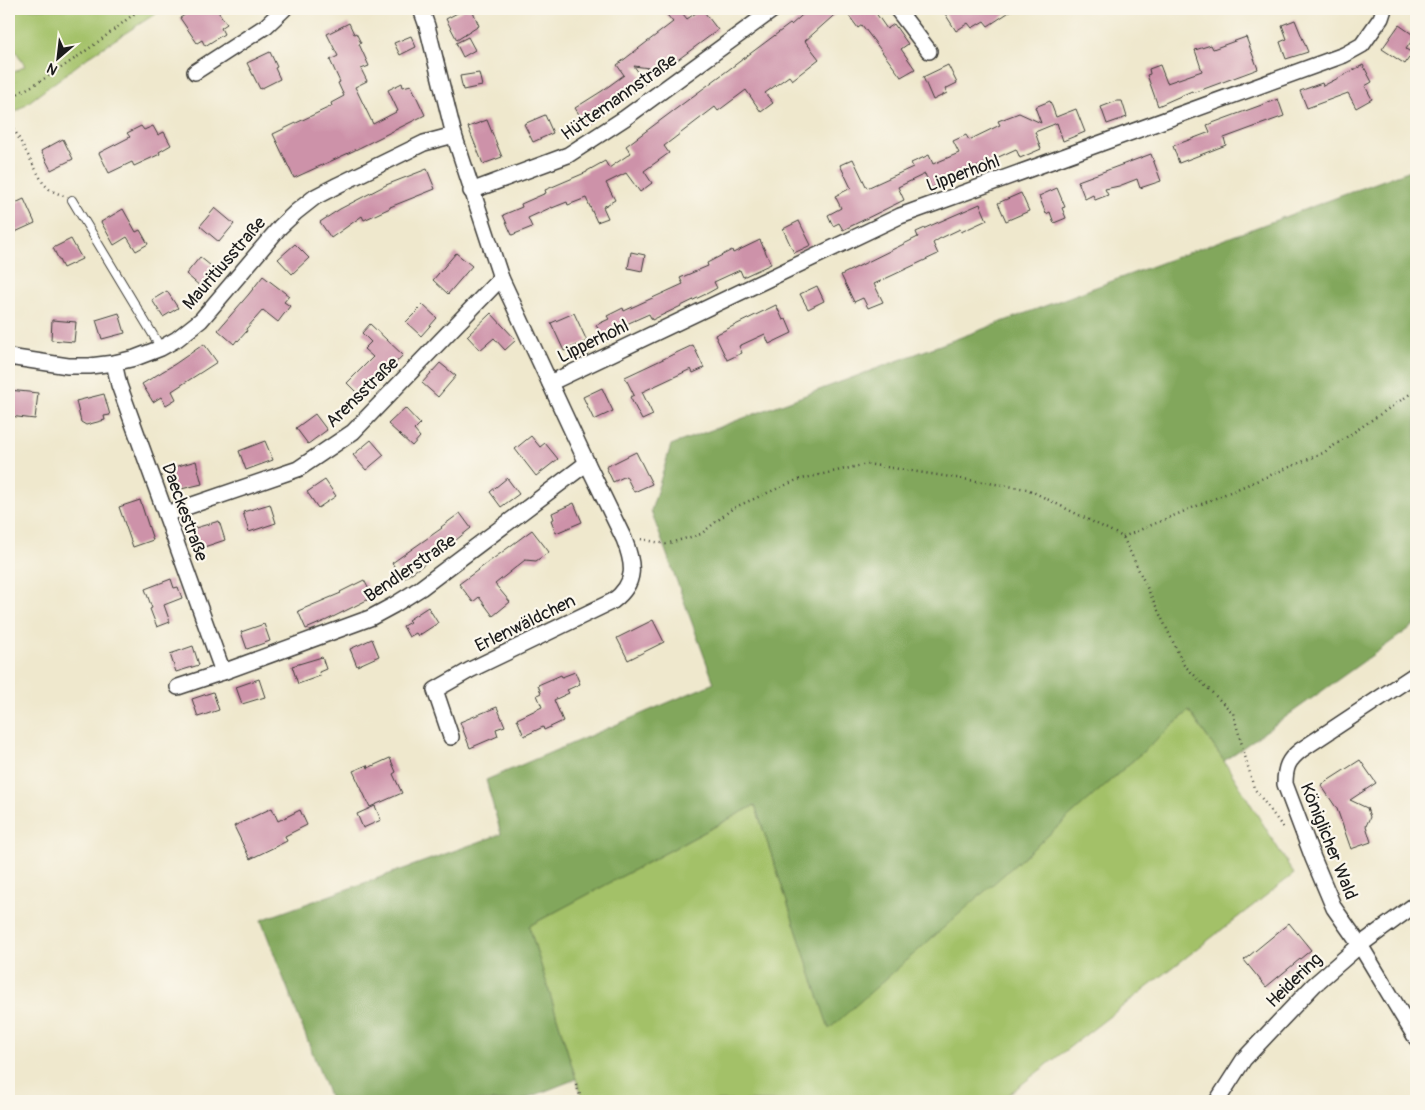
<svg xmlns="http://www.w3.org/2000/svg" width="1425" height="1110" font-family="Pangolin,sans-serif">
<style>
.green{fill:#a3c168;stroke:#606e42}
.forest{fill:#82a75c;stroke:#4f623c}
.building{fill:#cd92a9}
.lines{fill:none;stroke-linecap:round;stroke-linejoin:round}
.service-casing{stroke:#3c3b37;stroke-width:10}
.minor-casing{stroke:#3c3b37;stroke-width:18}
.path{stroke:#3c3b37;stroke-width:2.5;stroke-dasharray:1 4;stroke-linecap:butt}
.service{stroke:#fff;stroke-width:8}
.minor{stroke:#fff;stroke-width:15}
.labels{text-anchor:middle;stroke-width:4.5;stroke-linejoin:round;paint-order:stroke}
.street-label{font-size:18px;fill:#1c1c1c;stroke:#fbf7ec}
</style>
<rect width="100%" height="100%" fill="#fbf7ec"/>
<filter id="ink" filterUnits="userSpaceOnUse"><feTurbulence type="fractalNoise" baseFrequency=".02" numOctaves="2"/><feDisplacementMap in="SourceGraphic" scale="10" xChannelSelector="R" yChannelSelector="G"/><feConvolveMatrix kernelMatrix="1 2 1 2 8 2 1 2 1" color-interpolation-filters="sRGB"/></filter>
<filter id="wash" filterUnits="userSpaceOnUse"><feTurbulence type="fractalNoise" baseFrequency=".0096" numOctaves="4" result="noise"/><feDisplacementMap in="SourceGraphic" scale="20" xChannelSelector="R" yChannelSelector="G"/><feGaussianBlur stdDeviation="1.12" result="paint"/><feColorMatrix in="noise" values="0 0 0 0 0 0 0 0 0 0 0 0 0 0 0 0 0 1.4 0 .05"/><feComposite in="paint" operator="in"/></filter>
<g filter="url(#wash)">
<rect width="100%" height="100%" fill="#efe8cd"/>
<g class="green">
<polygon points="9,9 163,9 91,55 9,117 9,75 25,66 9,40"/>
<polygon points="1189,711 1224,761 1294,874 1000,1101 584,1101 576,1079 529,926 755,805 829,1028"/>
</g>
<polygon class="forest" points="1416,168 1416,624 1224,761 1189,711 829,1029 755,805 529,926 576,1079 520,1101 331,1101 261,920 501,834 486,780 714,683 651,511 671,445"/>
<g id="blocks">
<g class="building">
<polygon points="194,9 216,9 227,24 221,28 224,34 205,46 202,40 197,43 180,18"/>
<polygon points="465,9 472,9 479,26 457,40 446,19"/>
<polygon points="662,9 679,9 687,19 702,9 718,30 664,70 634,66 646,83 586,125 575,108 602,91 624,75 617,65 673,22"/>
<polygon points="809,9 841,9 805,41 819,59 792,80 789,76 765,93 773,103 761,112 746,90 718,111 715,107 664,146 669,153 644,171 652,183 640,192 626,173 606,183 615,200 603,207 608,218 597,222 586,198 568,205 567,202 552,208 552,207 528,218 532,227 512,235 503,215 522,207 521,204 546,193 545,190 587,172 587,171 605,161 609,168 631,153 626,146 790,24 791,25"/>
<polygon points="844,9 873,9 887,29 894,24 908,44 901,49 915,69 901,77 862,25 858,28"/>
<polygon points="942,9 1014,9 988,26 984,21 972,28 968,23 956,31"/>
<polygon points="1295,20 1308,52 1286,59 1280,42 1287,39 1282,25"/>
<polygon points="349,23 354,34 356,33 361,43 359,44 369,66 361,69 367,81 355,87 373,124 398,111 388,90 402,83 403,87 411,85 425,115 353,151 294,178 273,134 332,106 331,103 344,96 338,83 340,82 330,60 338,56 327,34"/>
<polygon points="1399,25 1415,36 1406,49 1412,53 1405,64 1382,49"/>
<polygon points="411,36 416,47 400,55 394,43"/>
<polygon points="468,37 475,50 463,57 456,43"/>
<polygon points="1246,37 1258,69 1193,93 1192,91 1158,106 1147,75 1150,74 1149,69 1160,65 1167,83 1202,71 1195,50 1211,45 1213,49"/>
<polygon points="270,52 277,67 275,68 280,79 260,89 247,63"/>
<polygon points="948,65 957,83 945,89 947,93 933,100 923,77"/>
<polygon points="1363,65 1372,82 1365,86 1372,99 1356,108 1348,93 1307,108 1300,91 1322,83 1323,86"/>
<polygon points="479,73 482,86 463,90 460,76"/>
<polygon points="1278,99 1284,116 1224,138 1226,145 1179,163 1173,146 1210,132 1207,125"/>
<polygon points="1050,101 1056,117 1076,109 1085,132 1063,141 1057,123 1035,132 1041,149 1020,158 1016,149 931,188 925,174 898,187 904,200 843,230 839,223 833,226 828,215 841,208 835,196 851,188 840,165 853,159 867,188 913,167 911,163 929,155 933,164 959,153 953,141 966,135 969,140 1000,125 998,121 1019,113 1041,123 1035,107"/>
<polygon points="1117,101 1122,101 1127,117 1107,124 1101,107"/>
<polygon points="545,115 553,133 533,142 524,124"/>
<polygon points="487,120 502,157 483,164 468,127"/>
<polygon points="141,126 144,130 153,126 158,135 164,132 171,145 159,152 160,154 134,166 132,162 109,173 99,153 130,137 127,133"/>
<polygon points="63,139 73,159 51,170 41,151"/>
<polygon points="1151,154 1161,181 1140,188 1137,179 1119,186 1105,189 1108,195 1095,200 1093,195 1085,199 1078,181"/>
<polygon points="427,169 435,189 390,207 390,208 364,220 362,216 331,238 320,222 340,209 386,185"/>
<polygon points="1057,188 1065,207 1062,208 1066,218 1054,223 1050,212 1046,214 1039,196"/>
<polygon points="1021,193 1029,211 1006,221 998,203"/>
<polygon points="24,199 35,223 13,233 9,225 9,206"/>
<polygon points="980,204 987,220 961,232 960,229 939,239 933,243 938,254 874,284 883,302 868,308 863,298 854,302 841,275 918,237 916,232"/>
<polygon points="215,208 234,224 219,242 200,226"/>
<polygon points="123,209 136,232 140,230 148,244 136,251 127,237 114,245 101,222"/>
<polygon points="799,221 811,245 794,253 783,229"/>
<polygon points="71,239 82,259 63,268 53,248"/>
<polygon points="760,240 771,264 743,277 740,270 714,282 717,288 708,293 652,320 649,314 622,326 625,332 605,342 596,325 609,319 607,316 623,308 624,311 683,284 680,278 708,266 707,263 732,250 733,253"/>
<polygon points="295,244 309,258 292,274 278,259"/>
<polygon points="631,252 645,255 642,271 628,268"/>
<polygon points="456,253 472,266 448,294 433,280"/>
<polygon points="200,257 216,270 201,287 186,274"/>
<polygon points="263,276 289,296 284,302 290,306 278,322 263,310 246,329 247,331 238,341 237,340 234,344 218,330 249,294"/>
<polygon points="817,286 824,301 808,309 800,294"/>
<polygon points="167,291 178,308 163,317 152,300"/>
<polygon points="423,305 437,318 421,336 406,322"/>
<polygon points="776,305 783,320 786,319 792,333 769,344 765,334 739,346 742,353 727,360 715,335"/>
<polygon points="119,313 125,333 102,339 96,320"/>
<polygon points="491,313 516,340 505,350 494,338 480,350 467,336"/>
<polygon points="574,313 587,341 564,351 551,323"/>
<polygon points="52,320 76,322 74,342 51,340"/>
<polygon points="370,324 403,355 362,398 347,383 373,357 364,349 371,342 362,333"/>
<polygon points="204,344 217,362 172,391 176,399 166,405 161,397 153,402 142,384 175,364"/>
<polygon points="693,345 704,368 693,373 691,369 642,392 653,415 642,420 630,397 634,395 625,377"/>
<polygon points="440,363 456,376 438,397 422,383"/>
<polygon points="602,388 613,411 594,420 583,397"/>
<polygon points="9,390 38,393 35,419 9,416"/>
<polygon points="104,394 110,415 104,416 105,420 86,425 81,422 76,401"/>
<polygon points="405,408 420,424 414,430 420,437 412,446 388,424"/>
<polygon points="315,414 327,430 308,444 296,428"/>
<polygon points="531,436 540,447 545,443 558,459 536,476 515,449"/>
<polygon points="371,440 384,455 366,470 353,455"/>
<polygon points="265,441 273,460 246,470 239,451"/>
<polygon points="636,452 652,484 634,492 626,476 613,482 606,467"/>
<polygon points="196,461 202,484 173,491 167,469"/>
<polygon points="507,478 519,494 501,507 490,492"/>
<polygon points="325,480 336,496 318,508 307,492"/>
<polygon points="140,500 153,540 133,547 119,507"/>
<polygon points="574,503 582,522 556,533 551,520 554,519 552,513"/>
<polygon points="270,504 276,523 249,532 243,512"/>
<polygon points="460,513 471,528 436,556 403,579 392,563 442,528 441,527"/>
<polygon points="219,521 225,540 198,549 192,529"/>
<polygon points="532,530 549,552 536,561 525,560 495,584 510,602 493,616 479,597 473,602 459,584"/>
<polygon points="171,579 174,588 178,587 182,598 164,605 170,622 157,627 150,609 152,608 145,589"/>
<polygon points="364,580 373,597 327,620 306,629 298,611 341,593 340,592"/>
<polygon points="428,607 438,623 418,636 416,633 409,637 403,626 410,622 408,620"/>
<polygon points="653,620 664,642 628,660 617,638"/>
<polygon points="264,624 270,641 247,649 241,632"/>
<polygon points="372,639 379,656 357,666 350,649"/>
<polygon points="193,646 199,665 176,672 170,654"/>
<polygon points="322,657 326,669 319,672 320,676 298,684 292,666"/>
<polygon points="575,672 580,684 567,690 569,693 554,700 563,721 544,730 543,727 524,736 517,719 542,707 537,695 541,693 538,685 561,675 562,677"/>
<polygon points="259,679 265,697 242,704 236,687"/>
<polygon points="213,692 219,710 198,717 192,699"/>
<polygon points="497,707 505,726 496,729 498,736 470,748 460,722"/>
<polygon points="390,758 396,772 393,774 402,793 370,807 353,771 367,765 368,768"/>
<polygon points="1360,760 1376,783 1350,800 1367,808 1370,817 1366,826 1371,842 1351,849 1337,809 1321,785"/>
<polygon points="375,806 381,820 363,828 357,814"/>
<polygon points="272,808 278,821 300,810 307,825 285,836 287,841 250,859 234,826"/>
<polygon points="1289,923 1311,950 1266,987 1244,960"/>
</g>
</g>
</g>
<g filter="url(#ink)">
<use href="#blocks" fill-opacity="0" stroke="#3c3b37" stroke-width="1"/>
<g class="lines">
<defs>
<polyline id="service" points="72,200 161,348"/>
<g id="minor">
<path d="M421,9L427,26L454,135L501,278L587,463L624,539C634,564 637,583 613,601L470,670L435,690L451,737"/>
<polyline points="897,9 929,51"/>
<polyline points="195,72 266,26 284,9"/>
<polyline points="471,191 568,155 625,118 774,9"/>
<polyline points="9,357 68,366 90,366 114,363 135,358 161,348 177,339 201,320 280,227 296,212 315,197 338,185 424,143 454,135"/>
<polyline points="114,363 119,385 223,672"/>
<polyline points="550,383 900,216 1344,55 1362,45 1381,18 1384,9"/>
<polyline points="166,514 298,469 353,432 501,278"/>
<path d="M1416,674L1301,750C1288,760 1285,767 1285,784L1313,858L1334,908L1360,945L1416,1038"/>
<polyline points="178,687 223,672 370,618 394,605 421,588 587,463"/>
<polyline points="1217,1101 1244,1059 1314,985 1360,945 1416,904"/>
</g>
</defs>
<use href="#service" class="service-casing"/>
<use href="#minor" class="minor-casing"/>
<g class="path">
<path d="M9,98C56,75 99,42 140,9"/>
<polyline points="9,120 43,183 50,190 64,196"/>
<polyline points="1123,537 1323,453 1416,390"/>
<polyline points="641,539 666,544 701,534 733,508 797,480 867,464 1027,489 1123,537 1184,665 1233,713 1254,788 1285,830"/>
<polyline points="576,1084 582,1101"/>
</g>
<use href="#service" class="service"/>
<use href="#minor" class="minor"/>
</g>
</g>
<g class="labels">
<g class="street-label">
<text transform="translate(619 97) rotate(-35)" y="6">Hüttemannstraße</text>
<text transform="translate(963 173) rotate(-20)" y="6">Lipperhohl</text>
<text transform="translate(224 263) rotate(-49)" y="6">Mauritiusstraße</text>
<text transform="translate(593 341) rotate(-26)" y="6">Lipperhohl</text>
<text transform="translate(362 392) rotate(-44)" y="6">Arensstraße</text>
<text transform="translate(185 512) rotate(70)" y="6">Daeckestraße</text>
<text transform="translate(410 568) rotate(-34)" y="6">Bendlerstraße</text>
<text transform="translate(525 623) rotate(-26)" y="6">Erlenwäldchen</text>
<text transform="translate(1329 841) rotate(68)" y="6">Königlicher Wald</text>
<text transform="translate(1294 980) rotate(-44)" y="6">Heidering</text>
</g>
</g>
<rect width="1425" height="1110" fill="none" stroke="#fbf7ec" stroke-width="30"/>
<g transform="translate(58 58) rotate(208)" stroke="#fbf7ec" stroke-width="4" paint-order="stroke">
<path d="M0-4L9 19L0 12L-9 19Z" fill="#1c1c1c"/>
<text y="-8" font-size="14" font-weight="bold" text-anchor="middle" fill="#1c1c1c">N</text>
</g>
</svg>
